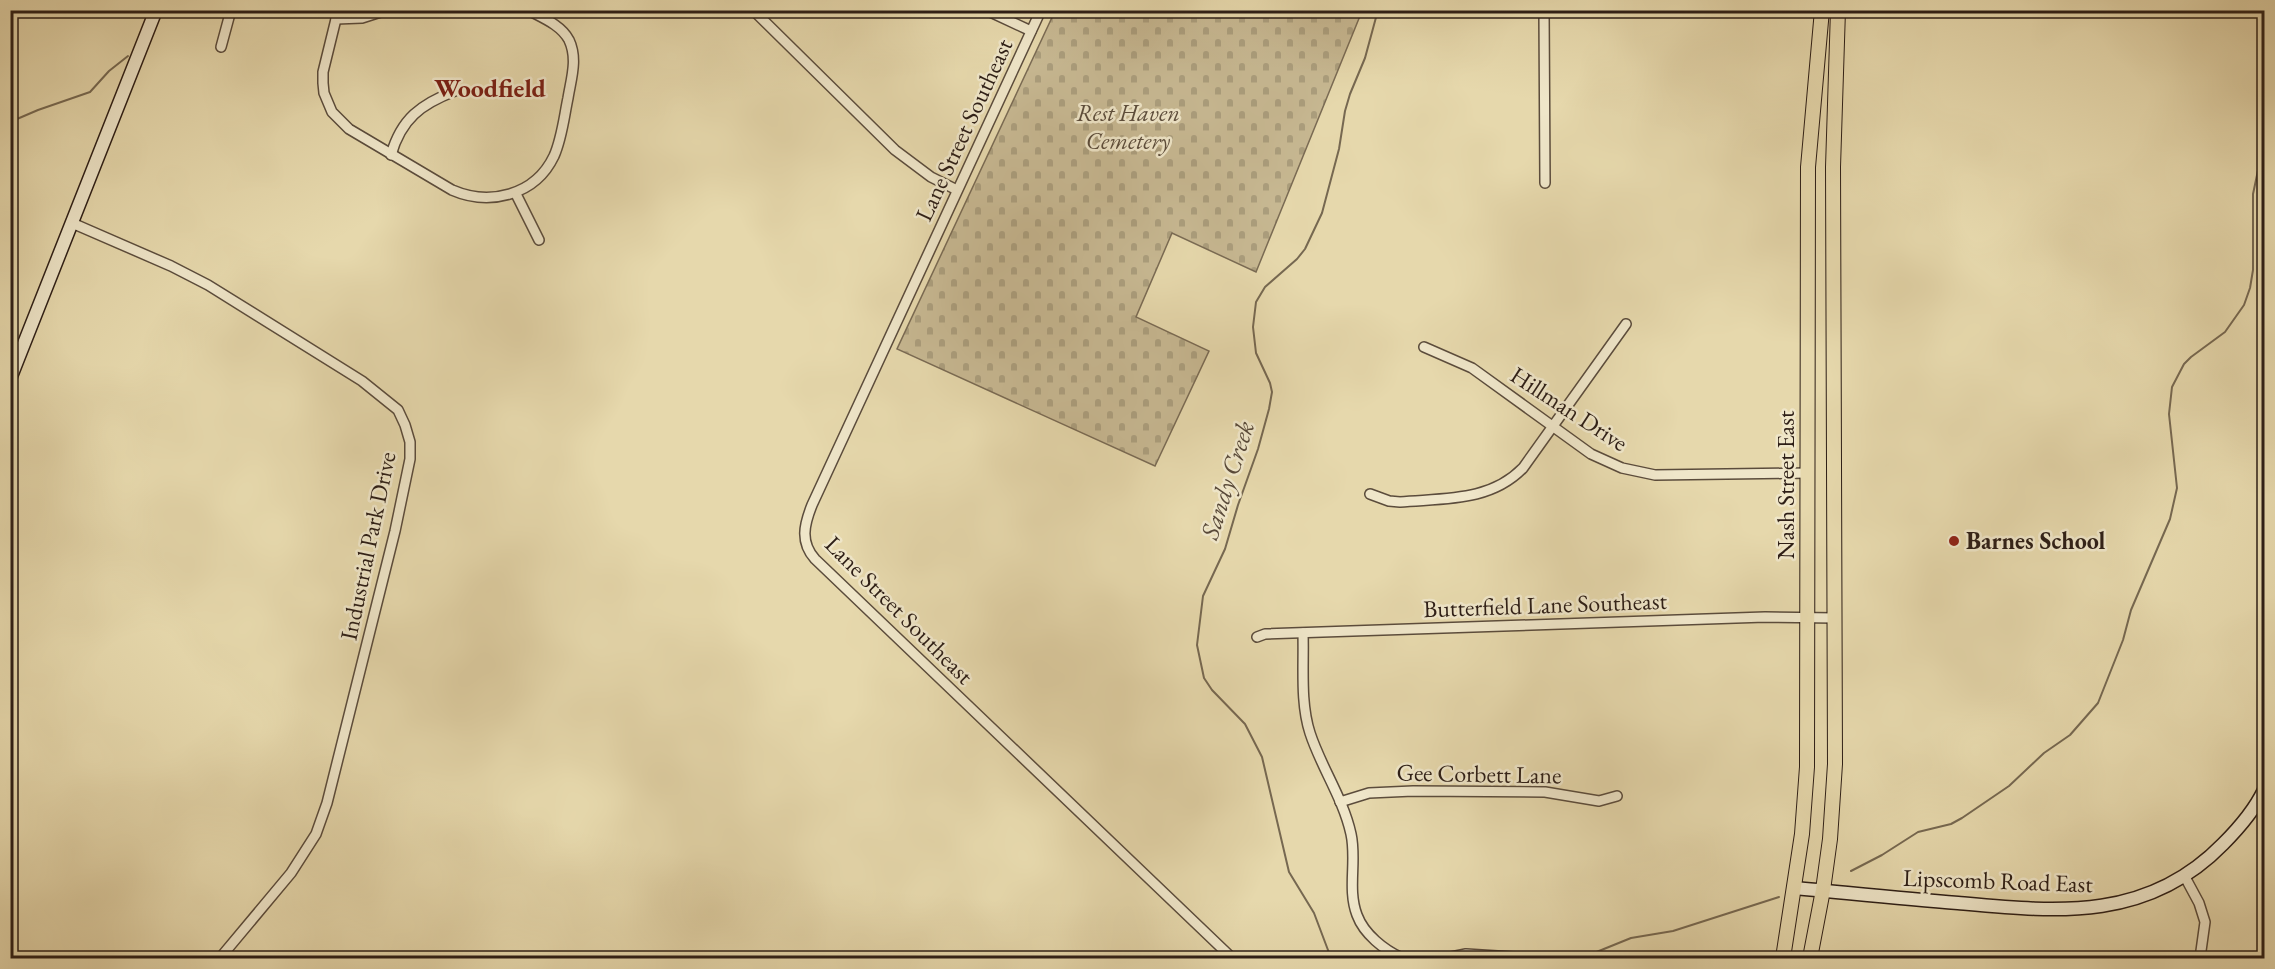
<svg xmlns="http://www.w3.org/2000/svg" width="2275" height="969" font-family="'EB Garamond',serif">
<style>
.cemetery{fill:url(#cemetery-stones);stroke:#7a6b54;stroke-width:1.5}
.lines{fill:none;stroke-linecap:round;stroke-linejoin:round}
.stream{stroke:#766851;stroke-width:2}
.street-casing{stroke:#5b4c3c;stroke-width:12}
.secondary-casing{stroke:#2d1e16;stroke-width:15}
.primary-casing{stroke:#2d1e16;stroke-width:16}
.street{stroke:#efe6c9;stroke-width:9}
.secondary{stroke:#efe6c9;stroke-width:12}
.primary{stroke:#e6d8ac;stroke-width:14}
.poi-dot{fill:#8f2418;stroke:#efe6c9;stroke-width:2}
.labels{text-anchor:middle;stroke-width:5;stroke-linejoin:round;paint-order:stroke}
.park-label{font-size:24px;font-style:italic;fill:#5b4c3b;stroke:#efe6c9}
.street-label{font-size:24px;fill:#2d1e16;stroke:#efe6c9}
.poi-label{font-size:24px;font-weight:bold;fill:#2d1e16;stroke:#efe6c9;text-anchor:start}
.neighbourhood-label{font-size:26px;font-weight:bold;fill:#7a1f14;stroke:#efe6c9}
.water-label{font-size:26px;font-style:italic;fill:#584939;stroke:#efe6c9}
</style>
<defs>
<pattern id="cemetery-stones" width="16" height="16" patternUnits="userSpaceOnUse" patternTransform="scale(1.5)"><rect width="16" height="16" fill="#c7b892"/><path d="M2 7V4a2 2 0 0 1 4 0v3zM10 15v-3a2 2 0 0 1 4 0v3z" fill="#ab9e7d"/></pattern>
</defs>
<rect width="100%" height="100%" fill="#e6d8ac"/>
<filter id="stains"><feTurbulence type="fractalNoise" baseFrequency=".00333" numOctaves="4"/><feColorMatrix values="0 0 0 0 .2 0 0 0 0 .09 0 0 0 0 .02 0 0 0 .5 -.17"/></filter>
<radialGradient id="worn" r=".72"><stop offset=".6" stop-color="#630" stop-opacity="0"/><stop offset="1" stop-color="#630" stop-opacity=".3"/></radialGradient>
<polygon class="cemetery" points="1055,11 1362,11 1256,272 1172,233 1136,317 1209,351 1155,466 897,349"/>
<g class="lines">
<g class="stream">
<polyline points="10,122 38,110 90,92 109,71 128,56"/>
<polyline points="1851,871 1882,855 1918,832 1951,824 1962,818 2009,786 2044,753 2070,735 2098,703 2123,640 2131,610 2170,519 2177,488 2169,414 2172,387 2184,364 2191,357 2225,332 2244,305 2250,288 2253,270 2253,194 2260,161"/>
<polyline points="1594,953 1631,938 1673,931 1779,897"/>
<polyline points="1331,958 1314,913 1289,872 1262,757 1245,724 1212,690 1204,678 1197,645 1203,596 1225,549 1238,505 1258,449 1269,409 1272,392 1270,383 1256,353 1253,327 1256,302 1265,287 1297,259 1305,249 1322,213 1339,149 1345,111 1350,94 1365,58 1378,10"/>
</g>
<defs>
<g id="street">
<path d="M335,10L336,19L323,72V83L324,93L332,112L349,129L452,190C489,206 535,196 554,156C562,138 564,117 568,98C571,79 578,59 569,40C561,25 543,18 528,10"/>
<polyline points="753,10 895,150 931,177 957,190"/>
<polyline points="986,10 1031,31"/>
<path d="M1041,10L812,505C804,525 800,542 815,559L1232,958"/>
<polyline points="1544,10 1545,183"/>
<polyline points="1643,10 1643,12"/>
<polyline points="336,19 362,18 387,10"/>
<polyline points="221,47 231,10"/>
<path d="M391,155C401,119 421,104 455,91"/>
<polyline points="516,194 539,240"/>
<polyline points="72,223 171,266 208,285 362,381 398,410 405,425 410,442 410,459 395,531 327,803 316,834 291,873 220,958"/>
<polyline points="1424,347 1472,368 1591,454 1622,468 1655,475 1808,473"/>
<path d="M1370,494L1389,501L1400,502C1444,498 1490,502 1523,468L1626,324"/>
<path d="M1303,633C1304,666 1300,702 1310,733C1321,767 1343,798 1351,834C1357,861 1347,889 1357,915C1364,934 1384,950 1402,958"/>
<polyline points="1257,637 1265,634 1765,617 1835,618"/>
<polyline points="1340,802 1369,793 1413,791 1545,792 1599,801 1617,796"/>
<polyline points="2185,877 2199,903 2205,922 2200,958"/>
<polyline points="1446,958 1466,954 1530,958"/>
</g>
<g id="secondary">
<polyline points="10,379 156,10"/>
<path d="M1795,888C1849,893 1903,899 1958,903C2057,912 2147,922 2223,844C2239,828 2254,811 2264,790"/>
</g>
<g id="primary">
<polyline points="1783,958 1802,834 1807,767 1808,167 1822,10"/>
<polyline points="1810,958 1823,890 1830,839 1835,764 1833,167 1838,10"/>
</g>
</defs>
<use href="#street" class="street-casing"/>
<use href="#secondary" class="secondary-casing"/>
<use href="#primary" class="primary-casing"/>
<use href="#street" class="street"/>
<use href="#secondary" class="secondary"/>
<use href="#primary" class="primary"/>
</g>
<circle class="poi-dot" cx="1954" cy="541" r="6"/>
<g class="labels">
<g class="park-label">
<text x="1128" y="121">Rest Haven<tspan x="1128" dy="28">Cemetery</tspan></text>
</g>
<g class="street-label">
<text transform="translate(964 130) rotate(-65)" y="8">Lane Street Southeast</text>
<text transform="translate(1569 409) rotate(33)" y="8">Hillman Drive</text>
<text transform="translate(1786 485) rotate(-90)" y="8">Nash Street East</text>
<text transform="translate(368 546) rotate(-78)" y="8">Industrial Park Drive</text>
<text transform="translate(1545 605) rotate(-2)" y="8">Butterfield Lane Southeast</text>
<text transform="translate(899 610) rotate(45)" y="8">Lane Street Southeast</text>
<text transform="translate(1479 774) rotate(1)" y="8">Gee Corbett Lane</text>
<text transform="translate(1998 881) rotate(2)" y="8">Lipscomb Road East</text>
</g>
<g class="poi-label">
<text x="1966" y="549">Barnes School</text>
</g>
<g class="neighbourhood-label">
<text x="490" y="97">Woodfield</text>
</g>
<g class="water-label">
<text transform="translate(1227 480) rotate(-72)" y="9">Sandy Creek</text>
</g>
</g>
<rect width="2275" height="969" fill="none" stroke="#e6d8ac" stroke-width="36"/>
<rect x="12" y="12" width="2251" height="945" fill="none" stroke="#2d1e16" stroke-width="3"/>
<rect x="18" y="18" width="2239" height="933" fill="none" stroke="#2d1e16" stroke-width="1.5"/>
<rect width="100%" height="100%" filter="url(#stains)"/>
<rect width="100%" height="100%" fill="url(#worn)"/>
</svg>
